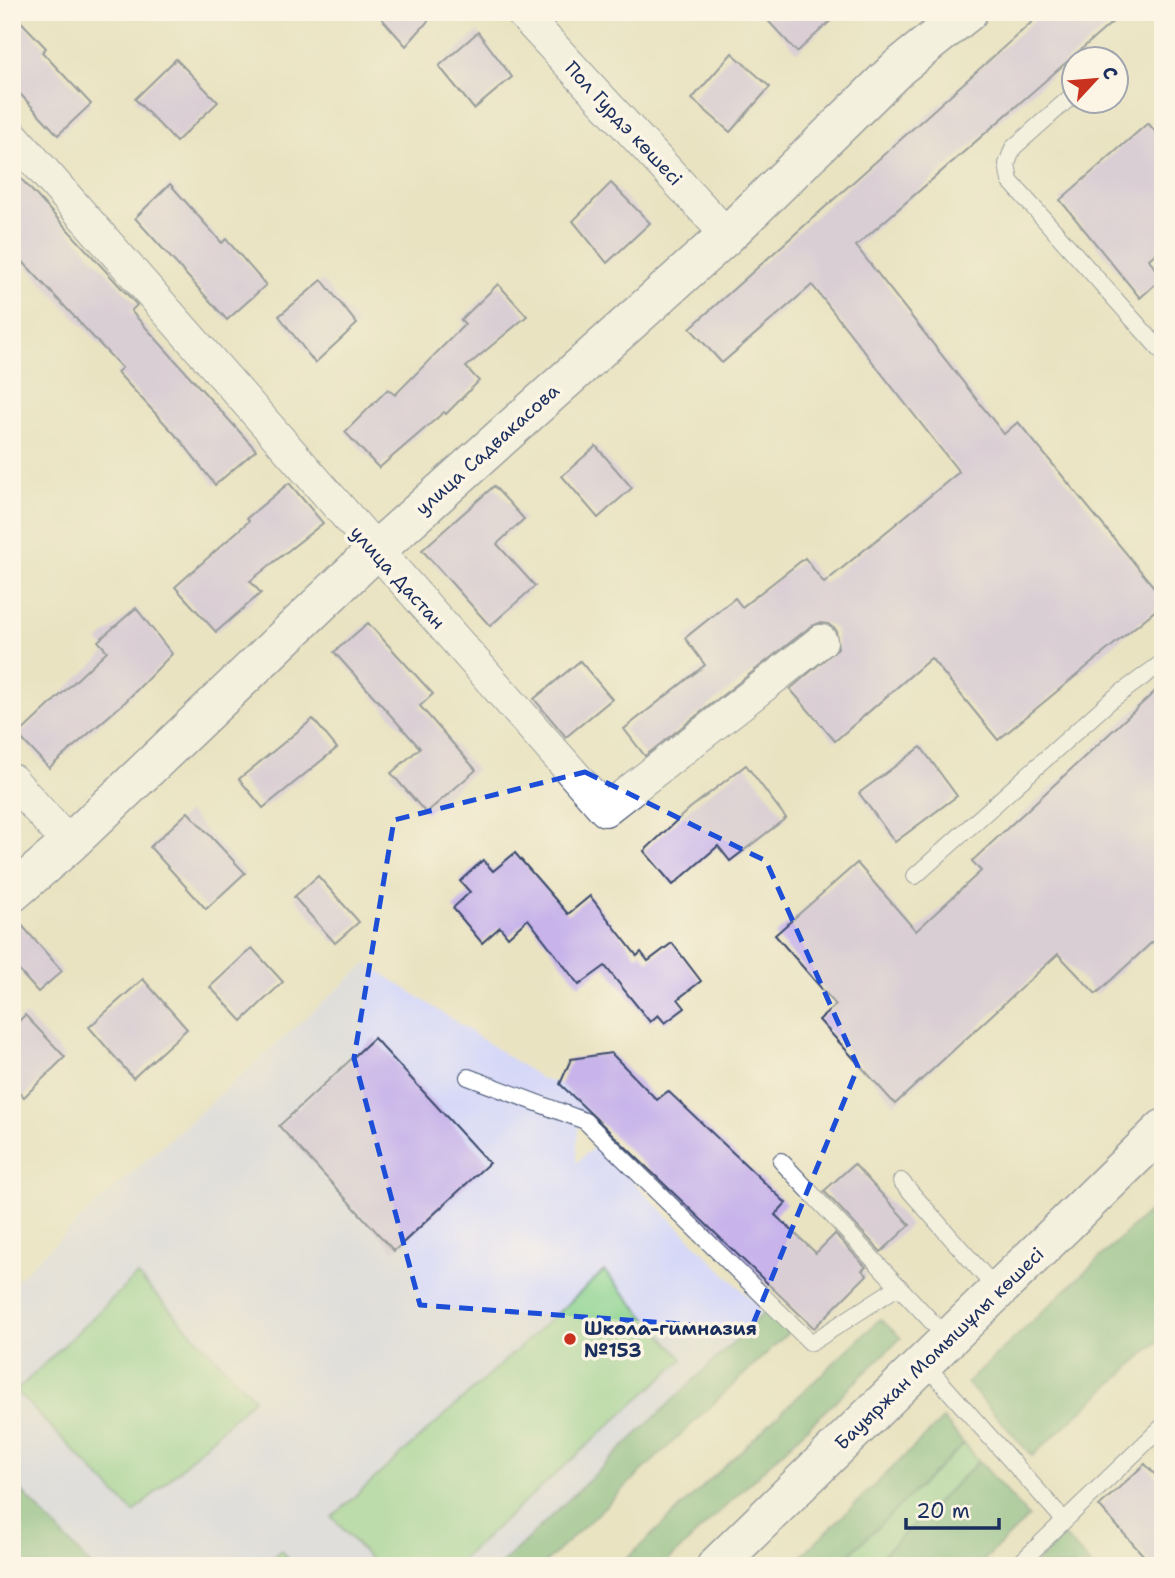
<svg xmlns="http://www.w3.org/2000/svg" width="1175" height="1578" font-family="'Shantell Sans',sans-serif">
<style>
.built{fill:#d6d8f8}
.green{fill:#88d28e;stroke:#528076;stroke-width:2}
.forest{fill:#6eb479;stroke:#44726c;stroke-width:2}
.building{fill:#c8b4ea}
.lines{fill:none;stroke-linecap:round;stroke-linejoin:round}
.service-casing{stroke:#3a4a6d;stroke-width:18}
.minor-casing{stroke:#3a4a6d;stroke-width:34}
.tertiary-casing{stroke:#3a4a6d;stroke-width:41}
.secondary-casing{stroke:#3a4a6d;stroke-width:41}
.service{stroke:#fff;stroke-width:16}
.minor{stroke:#fff;stroke-width:32}
.tertiary{stroke:#fff;stroke-width:38}
.secondary{stroke:#fff;stroke-width:38}
.marked{fill:none;stroke:#1d4ed8;stroke-width:5;stroke-dasharray:14 9;stroke-linejoin:round}
.poi-dot{fill:#c8321e;stroke:#fcf5e5;stroke-width:2.5}
.labels{text-anchor:middle;stroke-width:7;stroke-linejoin:round;paint-order:stroke}
.street-label{font-size:19px;fill:#1b2f5e;stroke:#fcf5e5}
.poi-label{font-size:19px;font-weight:bold;fill:#1b2f5e;stroke:#fcf5e5;text-anchor:start}
</style>
<rect width="100%" height="100%" fill="#fcf5e5"/>
<filter id="ink" filterUnits="userSpaceOnUse"><feTurbulence type="fractalNoise" baseFrequency=".0143" numOctaves="2"/><feDisplacementMap in="SourceGraphic" scale="14" xChannelSelector="R" yChannelSelector="G"/><feConvolveMatrix kernelMatrix="1 2 1 2 8 2 1 2 1" color-interpolation-filters="sRGB"/></filter>
<filter id="wash" filterUnits="userSpaceOnUse"><feTurbulence type="fractalNoise" baseFrequency=".00686" numOctaves="4" result="noise"/><feDisplacementMap in="SourceGraphic" scale="28" xChannelSelector="R" yChannelSelector="G"/><feGaussianBlur stdDeviation="1.57" result="paint"/><feColorMatrix in="noise" values="0 0 0 0 0 0 0 0 0 0 0 0 0 0 0 0 0 1.4 0 .05"/><feComposite in="paint" operator="in"/></filter>
<g filter="url(#wash)">
<rect width="100%" height="100%" fill="#eae3c2"/>
<polygon class="built" points="367,963 542,1079 560,1084 590,1113 578,1128 576,1163 596,1145 770,1318 511,1566 12,1566 12,1284 97,1204"/>
<g class="green">
<polygon points="604,1271 683,1359 454,1566 376,1566 332,1517"/>
<polygon points="137,1275 254,1398 134,1513 16,1391"/>
<polygon points="964,1444 979,1461 871,1566 837,1566"/>
<polygon points="281,1550 296,1566 264,1566"/>
</g>
<g class="forest">
<polygon points="1163,1198 1163,1337 1032,1456 967,1383"/>
<polygon points="768,1309 789,1332 542,1566 499,1566"/>
<polygon points="880,1319 901,1338 663,1566 619,1566"/>
<polygon points="943,1419 964,1444 837,1566 791,1566"/>
<polygon points="979,1461 1029,1517 978,1566 871,1566"/>
<polygon points="18,1487 91,1566 21,1566 12,1552 12,1492"/>
<polygon points="1064,1536 1092,1566 1033,1566"/>
</g>
<g id="blocks">
<g class="building">
<polygon points="12,12 46,48 42,52 91,104 58,135 12,85"/>
<polygon points="376,12 436,12 406,46"/>
<polygon points="760,12 840,12 797,52"/>
<polygon points="1043,12 1124,12 856,246 1004,434 1018,422 1163,598 1163,604 998,740 931,658 835,741 790,689 838,648 836,630 828,624 819,623 810,627 645,756 624,729 705,665 685,638 735,598 742,607 805,558 824,583 959,472 812,285 722,363 690,328"/>
<polygon points="478,32 512,77 474,109 439,66"/>
<polygon points="732,53 770,87 730,132 692,99"/>
<polygon points="176,59 218,102 176,142 135,99"/>
<polygon points="1148,123 1163,141 1163,247 1149,259 1161,279 1140,298 1060,200"/>
<polygon points="12,169 137,305 131,311 256,450 215,485 182,442 117,372 122,368 12,250"/>
<polygon points="611,183 650,223 607,263 573,221"/>
<polygon points="170,184 222,243 226,239 266,285 227,320 135,218"/>
<polygon points="322,280 357,324 315,363 279,316"/>
<polygon points="498,284 527,316 466,367 479,381 446,414 444,412 379,468 345,432 388,389 395,395 465,324 461,320"/>
<polygon points="596,446 632,488 598,518 562,476"/>
<polygon points="289,483 323,523 250,581 261,593 216,632 175,587 249,521 247,518"/>
<polygon points="494,486 524,519 497,544 535,586 490,626 422,550"/>
<polygon points="136,608 172,654 125,702 49,768 18,735 107,651 98,641"/>
<polygon points="368,623 433,694 420,706 476,770 426,813 391,773 420,748 334,652"/>
<polygon points="580,661 612,699 566,737 534,699"/>
<polygon points="1163,684 1163,932 1096,994 1058,954 895,1104 819,1020 836,1005 775,935 857,863 916,931 981,871 972,861"/>
<polygon points="313,719 337,748 263,808 239,779"/>
<polygon points="921,747 957,796 895,842 859,793"/>
<polygon points="746,765 786,818 730,861 718,846 673,885 644,851 689,809"/>
<polygon points="188,812 245,873 206,909 150,847"/>
<polygon points="515,853 568,914 590,896 637,956 641,952 648,961 672,943 701,981 678,999 685,1008 665,1023 658,1015 650,1022 605,966 579,985 528,919 508,937 500,927 482,943 453,908 470,892 460,881 483,860 493,871"/>
<polygon points="318,876 359,922 335,943 294,897"/>
<polygon points="12,914 62,971 38,992 12,963"/>
<polygon points="252,948 283,982 242,1021 210,987"/>
<polygon points="143,979 187,1029 133,1078 89,1027"/>
<polygon points="25,1015 65,1057 24,1097 12,1085 12,1028"/>
<polygon points="374,1038 489,1163 394,1251 279,1126"/>
<polygon points="611,1053 657,1100 668,1091 786,1203 775,1215 816,1253 835,1234 866,1267 862,1270 867,1275 814,1328 560,1084 571,1059"/>
<polygon points="854,1164 910,1225 881,1252 824,1191"/>
<polygon points="1145,1464 1163,1483 1163,1566 1153,1566 1099,1506"/>
</g>
</g>
</g>
<g filter="url(#ink)">
<use href="#blocks" fill-opacity="0" stroke="#3a4a6d" stroke-width="2"/>
<g class="lines">
<defs>
<g id="service">
<polyline points="1074,94 1013,148 1007,164 1010,181 1163,353"/>
<polyline points="915,876 1110,701 1163,662"/>
<polyline points="468,1077 585,1121 811,1343 899,1286"/>
<polyline points="781,1161 948,1339"/>
<polyline points="901,1181 998,1291"/>
<polyline points="924,1363 1064,1520"/>
<polyline points="1017,1566 1163,1426"/>
</g>
<g id="minor">
<polyline points="521,12 727,235"/>
<polyline points="12,135 605,810 821,641"/>
<polyline points="12,780 69,844"/>
</g>
<polyline id="tertiary" points="12,893 69,844 375,551 727,235 899,67 968,12"/>
<polyline id="secondary" points="716,1566 1163,1129"/>
</defs>
<use href="#service" class="service-casing"/>
<use href="#minor" class="minor-casing"/>
<use href="#tertiary" class="tertiary-casing"/>
<use href="#secondary" class="secondary-casing"/>
<use href="#service" class="service"/>
<use href="#minor" class="minor"/>
<use href="#tertiary" class="tertiary"/>
<use href="#secondary" class="secondary"/>
</g>
</g>
<path d="M0 0H1175V1578H0ZM585,772L766,861L858,1067L751,1329L420,1305L354,1058L394,820Z" fill="#eae3c2" fill-opacity=".55" fill-rule="evenodd"/>
<path class="marked" d="M585,772L766,861L858,1067L751,1329L420,1305L354,1058L394,820Z"/>
<circle class="poi-dot" cx="570" cy="1339" r="7"/>
<g class="labels">
<g class="street-label">
<text transform="translate(624 123) rotate(47)" y="7">Пол Гурдэ көшесі</text>
<text transform="translate(487 449) rotate(-42)" y="7">улица Садвакасова</text>
<text transform="translate(398 577) rotate(48)" y="7">улица Дастан</text>
<text transform="translate(939 1348) rotate(-44)" y="7">Бауыржан Момышұлы көшесі</text>
</g>
<g class="poi-label">
<text x="584" y="1335">Школа-гимназия<tspan x="584" dy="22">№153</tspan></text>
</g>
</g>
<rect width="1175" height="1578" fill="none" stroke="#fcf5e5" stroke-width="42"/>
<g transform="translate(1095 80) rotate(64)"><circle r="33" fill="#fcf5e5" stroke="#a2a6af" stroke-width="2"/>
<path d="M0-5L12 26L0 18L-12 26Z" fill="#c8321e"/>
<text y="-10" font-size="19" font-weight="bold" text-anchor="middle" fill="#1b2f5e">С</text>
</g>
<path d="M906 1518v10h93v-10" fill="none" stroke="#1b2f5e" stroke-width="3.5"/>
<text x="916" y="1518" font-size="21" fill="#1b2f5e" stroke="#fcf5e5" stroke-width="5" paint-order="stroke">20 m</text>
</svg>
